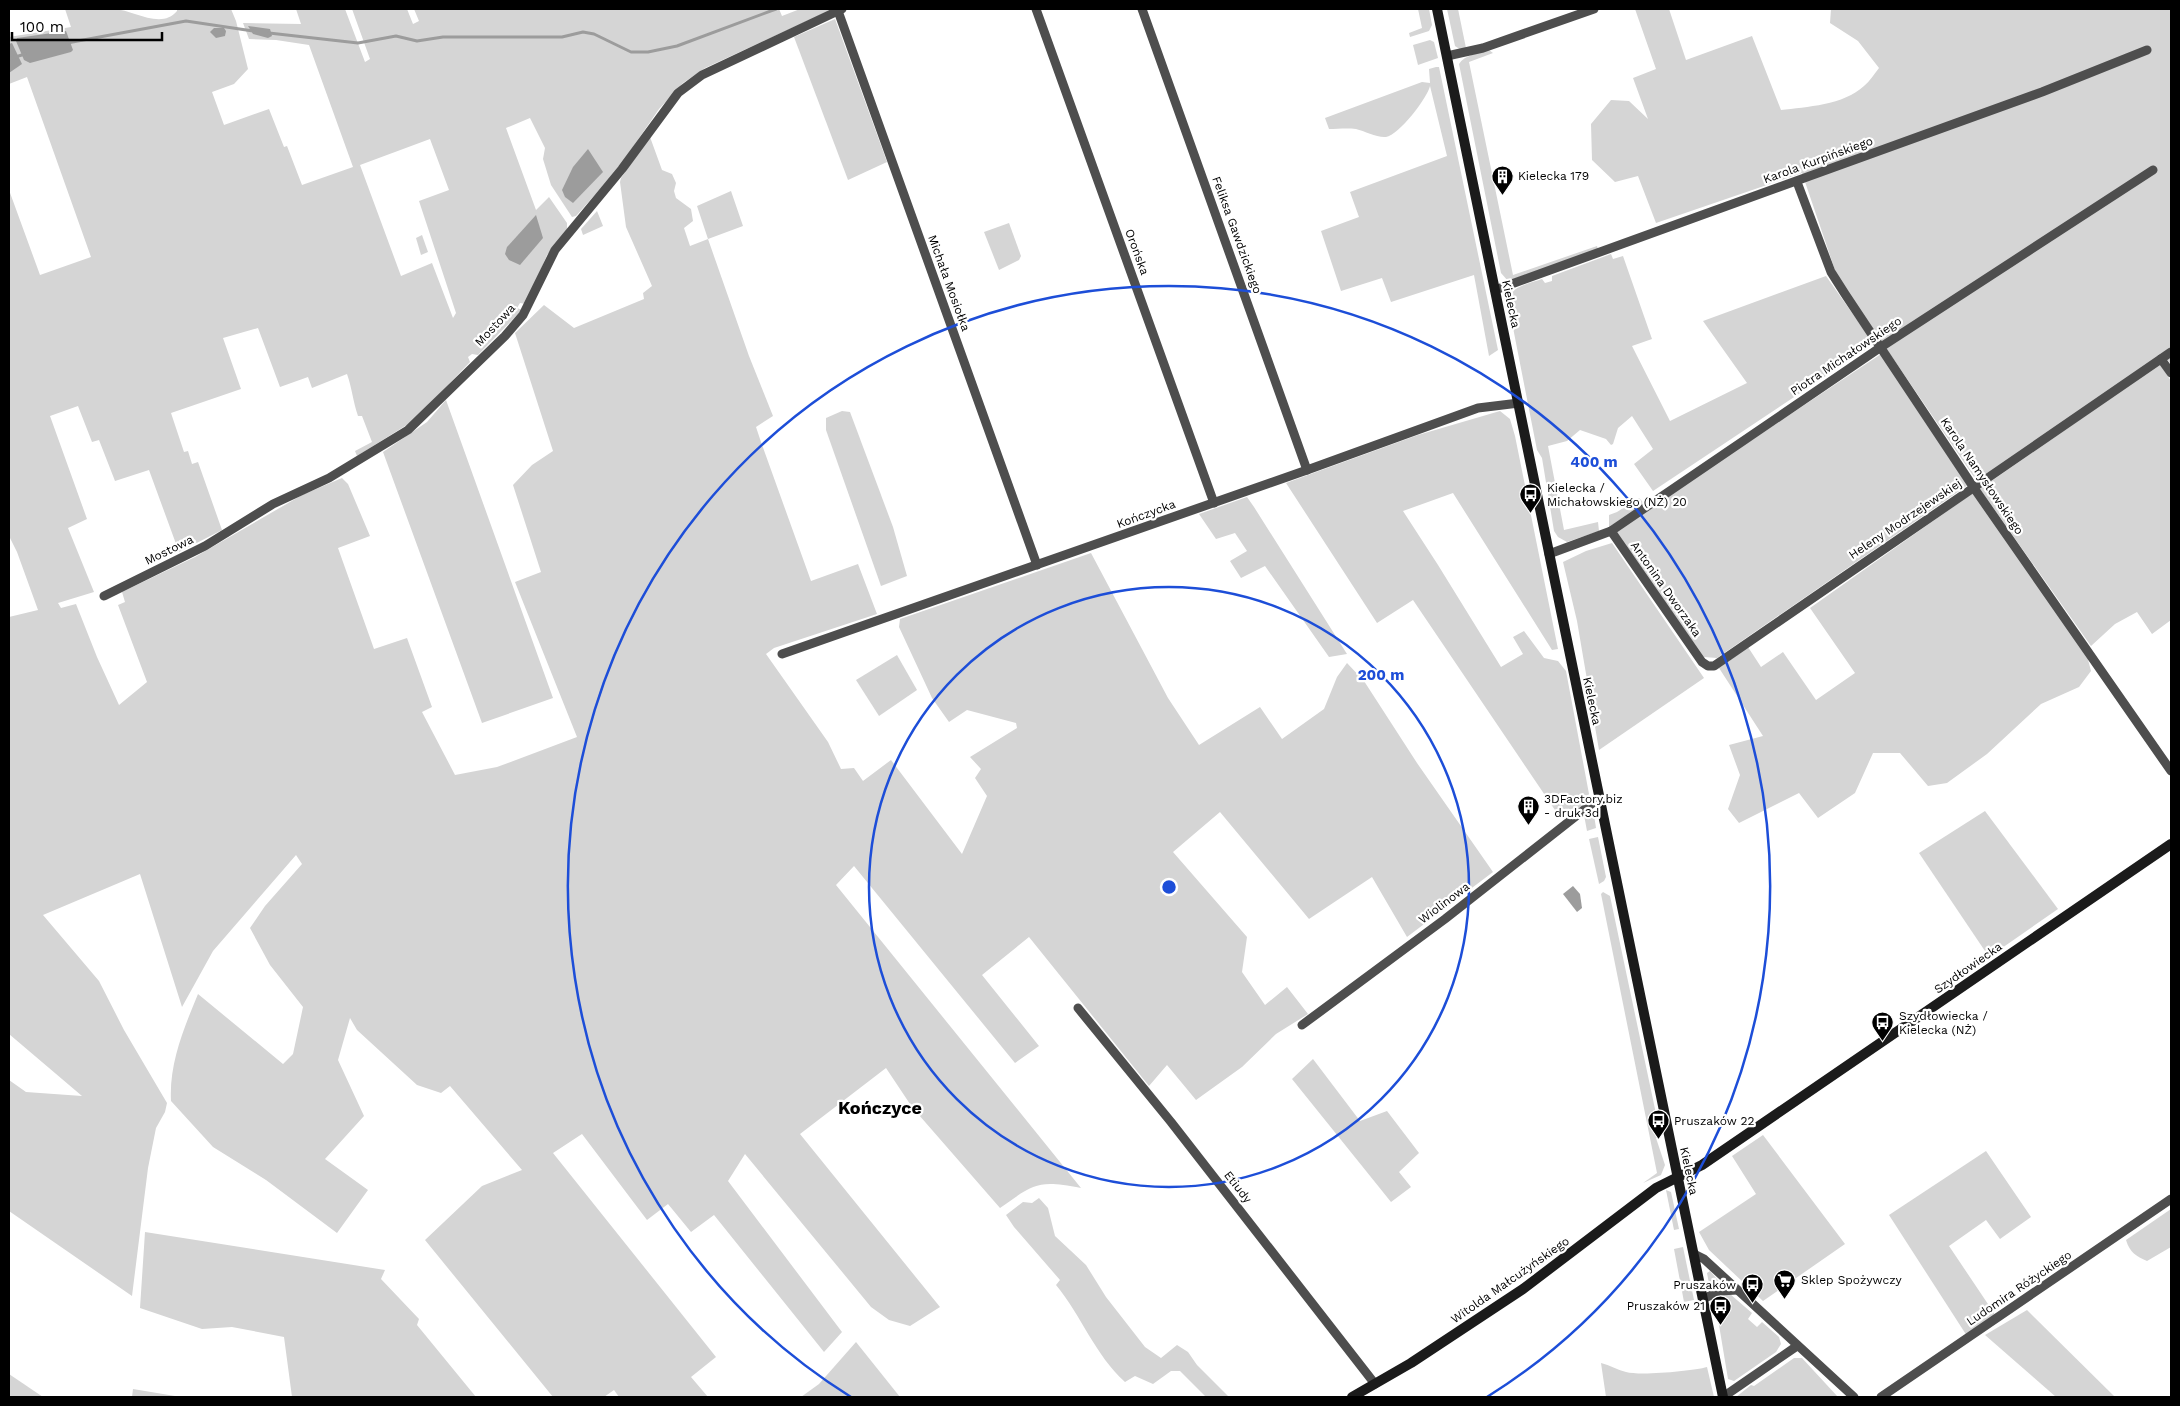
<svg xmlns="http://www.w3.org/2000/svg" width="2180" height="1406" font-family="'Work Sans',sans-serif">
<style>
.green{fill:#d5d5d5;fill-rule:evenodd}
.water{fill:#9c9c9c}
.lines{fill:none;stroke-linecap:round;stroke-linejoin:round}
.stream{stroke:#9c9c9c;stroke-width:3}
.street{stroke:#4e4e4e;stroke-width:9}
.secondary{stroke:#1b1b1b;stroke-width:10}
.ring{fill:none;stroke:#1d4ed8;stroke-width:2.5}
.labels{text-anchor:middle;stroke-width:4.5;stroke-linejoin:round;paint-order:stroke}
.street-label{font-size:12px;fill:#000;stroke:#fff}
.poi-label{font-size:12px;fill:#000;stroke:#fff;text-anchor:start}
.district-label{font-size:18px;font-weight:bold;fill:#000;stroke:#fff}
.centre{fill:#1d4ed8;stroke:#fff;stroke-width:2.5}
.ring-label{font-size:15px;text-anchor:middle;font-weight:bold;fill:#1d4ed8;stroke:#fff;stroke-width:4.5;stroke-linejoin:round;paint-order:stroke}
</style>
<rect width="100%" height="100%" fill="#fff"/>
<g class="green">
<path d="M65,9C82,9 99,8 115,9C132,10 162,30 177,11V9H231L236,21L248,69L234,84L212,92L224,125L269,109L284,147L287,146L302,185L353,167L309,45L276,40L249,39L243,23L301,24L296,9H345L365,62L370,59L352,9H407L413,24L419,21L414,9H779L782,16L800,9H833L705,68L683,83L659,109L617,170L576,216L572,217L551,185L543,159L545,148L530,118L506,128L536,210L549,197L567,223V229L547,255L526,304L520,303L517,308L522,310L478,355L472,354L468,357L470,362L413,421L357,456L355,451L372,442L362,416H358C353,402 352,388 347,374L312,388L308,377L280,387L258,328L223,338L241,389L171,413L184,452L188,451L192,464L198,462L222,530L179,552L149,470L115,481L99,440L92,442L78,406L50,416L87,519L68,528L94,592L58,603L61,608L76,604L97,657L119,705L147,682L118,605L125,602L122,592L195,557L302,495L342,478L348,484L370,536L338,548L374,649L407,638L432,707L422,712L455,775L497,767L577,737L515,582L541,572L513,485L532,465L553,451L515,333L544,305L574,328L644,299L643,293L652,286L626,227L620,182L621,178L650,137L662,170L672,174L676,183L674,191L676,198L691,209L693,221L684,228L690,246L708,239L697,206L731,191L743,226L708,239L749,356L773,416L756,427L761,442L811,581L858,564L877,614L774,648L766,654L828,742L841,769L854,768L863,781L891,760L962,854L987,796L975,778L981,769L970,757L1017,728L1016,723L967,710L949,722L932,698L899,627L900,619L1091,553L1168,698L1199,745L1260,707L1282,739L1324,709L1337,677L1347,663L1364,681L1417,763L1493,872L1407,937L1372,877L1309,919L1220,812L1173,852L1247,937L1242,972L1265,1005L1287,987L1308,1014L1276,1034L1242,1067L1196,1100L1167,1065L1149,1086L1029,937L982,975L1039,1046L1015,1063L854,866L836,885L1081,1188C1038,1180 1035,1183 1000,1208L912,1107L886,1068L800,1134L940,1307L910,1326L889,1320L871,1307L745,1154L728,1181L842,1332L824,1352L714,1215L691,1232L668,1204L647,1220L582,1134L553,1153L716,1357L691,1377L708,1397H619L614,1390L604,1397H553L425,1240L482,1186L522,1170L450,1086L441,1093L417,1085L357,1030L350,1018L338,1060L364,1116L325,1159L368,1190L337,1233L266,1180L213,1147L171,1101C169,1063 184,1028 198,994L283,1064L293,1054L303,1007L270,965L250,928L265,906L302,864L296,855L213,951L182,1007L140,874L43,915L99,981L124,1030L167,1103L165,1112L156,1128L148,1168L132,1296L9,1211V1080L26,1092L82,1096L9,1034V617L38,610L17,552L9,536V190L40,275L91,257L27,77L9,84V37L71,27ZM430,139L449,190L419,201L456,313L453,318L432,263L401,276L360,165Z"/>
<polygon points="1418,9 1429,9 1432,25 1429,31 1410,37 1409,33 1422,28"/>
<polygon points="1447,9 1458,9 1466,48 1461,50 1455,46"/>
<path d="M1635,9H1669L1686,60L1752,36L1781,110C1806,107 1844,105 1864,86C1870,81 1874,74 1879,68L1858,41L1830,23L1831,9H2171V365L2164,354L1979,480L1974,477L1837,276L1802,173L1656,223L1638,176L1615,182L1592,160L1591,124L1611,100L1629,101L1648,119L1633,78L1656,69Z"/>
<polygon points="835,19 887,162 848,180 794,37"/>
<polygon points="1430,40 1434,42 1438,58 1418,65 1413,45"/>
<path d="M1489,50L1493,53L1469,62L1513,275L1597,246L1598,249L1508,281L1501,273L1459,64C1464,55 1479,53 1489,50Z"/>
<path d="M1436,67H1439L1498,350L1489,356L1474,275L1391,302L1382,278L1341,291L1321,231L1359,217L1350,192L1447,156L1430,86C1428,97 1399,135 1386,137C1377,138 1365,131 1356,129C1347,128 1337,129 1329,129L1325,118L1422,82L1430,83L1429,69Z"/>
<polygon points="597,211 603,226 583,235 581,229"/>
<polygon points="1009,223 1021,256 1019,260 999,270 984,232"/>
<polygon points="422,235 428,252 421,255 416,238"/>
<path d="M1611,254L1613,259L1623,256L1652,339L1632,346L1670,421L1747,383L1703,321L1826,276L1874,344L1653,491L1634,464L1653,449L1632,416L1618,428L1613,444L1611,445L1606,439L1580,430L1567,441L1548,446L1564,530L1598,522L1599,531L1567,542L1558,537L1554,531L1542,458L1537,450L1507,297C1515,286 1530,283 1542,279L1545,283L1552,281V276Z"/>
<polygon points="1881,354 1968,485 1717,658 1704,657 1615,531"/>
<polygon points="2160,364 2171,381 2171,620 2152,634 2137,612 2115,624 2091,646 1980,489"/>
<polygon points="446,400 553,698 482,723 383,452 427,422"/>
<polygon points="842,411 850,412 893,527 907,576 881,586 826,430 826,418"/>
<path d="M1500,411L1510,419L1515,436L1558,649L1552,650L1453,493L1403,511L1438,565L1501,667L1523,654L1513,637L1524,631L1544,658L1558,661L1566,671L1589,794C1583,808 1574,814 1559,816L1413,600L1377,623L1286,483L1418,435Z"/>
<polygon points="1974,492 2086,652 2091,671 2079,687 2041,704 1987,754 1947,783 1928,786 1900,753 1873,753 1855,793 1818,818 1799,793 1739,823 1728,809 1740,775 1729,745 1763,736 1719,668 1748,647 1761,667 1783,652 1816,700 1855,673 1810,608"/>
<polygon points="1247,497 1254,507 1347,654 1329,657 1265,566 1241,578 1230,561 1247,551 1235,533 1216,539 1199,514"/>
<polygon points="1639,498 1645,504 1609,527 1609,515 1617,512"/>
<polygon points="1612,543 1704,678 1599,750 1577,621 1563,562 1586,551"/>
<polygon points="897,655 917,690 879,716 856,680"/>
<polygon points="1985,811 2058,909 1989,957 1919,853"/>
<polygon points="1587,812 1594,815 1596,828 1587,831 1584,815"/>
<polygon points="1598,837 1606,877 1604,881 1599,884 1589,839"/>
<polygon points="1603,892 1610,896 1655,1109 1658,1137 1656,1138 1665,1165 1661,1175 1643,1183 1657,1173 1601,894"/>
<polygon points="1313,1059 1360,1121 1387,1111 1419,1153 1399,1172 1411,1187 1391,1202 1292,1079"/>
<polygon points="1763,1135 1845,1244 1763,1301 1709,1250 1699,1232 1756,1194 1732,1156"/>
<polygon points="1986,1151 2031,1217 2000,1239 1986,1220 1949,1246 1996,1316 1967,1336 1889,1215"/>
<polygon points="1666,1190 1671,1192 1679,1229 1674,1230"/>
<path d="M1039,1198L1048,1208L1055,1236L1086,1265L1106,1297L1145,1347L1161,1358L1177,1345L1188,1352L1197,1365L1229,1397H1206L1180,1371H1171L1153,1384L1135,1376L1125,1382C1095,1355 1081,1315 1056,1285L1060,1280L1014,1227L1006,1215L1023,1202L1032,1203Z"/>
<path d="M2171,1209V1247L2147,1261C2136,1256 2130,1253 2126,1240Z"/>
<polygon points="145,1232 385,1270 381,1279 419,1319 417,1325 476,1397 292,1397 284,1337 232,1327 202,1329 140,1308"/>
<polygon points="1683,1247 1694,1300 1684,1302 1674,1249"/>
<polygon points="1710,1271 1722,1285 1710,1289 1707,1273"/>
<polygon points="1730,1294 1752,1313 1748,1319 1757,1327 1762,1322 1779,1337 1781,1344 1776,1352 1734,1381 1728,1379 1717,1313 1711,1299 1716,1295"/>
<polygon points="2027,1310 2115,1397 2056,1397 1985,1335"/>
<polygon points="856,1342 900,1397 801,1397 819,1384"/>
<polygon points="1794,1358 1802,1358 1838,1397 1736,1397 1751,1385 1754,1386"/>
<path d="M1601,1363C1610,1365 1617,1370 1626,1372C1640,1376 1693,1371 1707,1367L1714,1397H1606Z"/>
<polygon points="9,1374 43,1397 9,1397"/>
<polygon points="133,1389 181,1397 132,1397"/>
</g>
<g class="water">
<polygon points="248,26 270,29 272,36 268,38 253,34"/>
<polygon points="214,28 224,28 226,31 225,36 216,38 210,32"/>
<polygon points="66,31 73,50 71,52 30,63 24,60 16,41 17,38"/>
<polygon points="12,43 22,64 9,73 9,44"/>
<polygon points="588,149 603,172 573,203 565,197 562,190 573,167"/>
<polygon points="536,215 543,238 520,265 509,260 505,254 507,247"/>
<polygon points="1573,886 1580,894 1582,908 1577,912 1563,894"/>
</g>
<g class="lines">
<g class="stream">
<polyline points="269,33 358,43 396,36 417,41 443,37 562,37 583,32 594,34 631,52 648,52 677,46 776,9"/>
<polyline points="67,43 186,21 253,31"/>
<polyline points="9,59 25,54"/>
</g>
<g class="street">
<polyline points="1036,9 1214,503"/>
<polyline points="1142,9 1307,470"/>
<polyline points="838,11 1037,565"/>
<polyline points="1447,56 1483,48 1594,9"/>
<polyline points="1797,182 1831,272 1845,294 1974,488 2171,771"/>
<polyline points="1495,290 2042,92 2147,50"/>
<polyline points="2161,359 2171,373"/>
<polyline points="1611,531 1702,662 1708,666 1714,666 2171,352"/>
<polyline points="1549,554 1611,531 1881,347 2153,170"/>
<polyline points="104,596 205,546 273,504 329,478 408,430 505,336 523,315 555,250 622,169 678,93 702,75 842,9"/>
<polyline points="782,654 1307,470 1478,408 1519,403"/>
<polyline points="1078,1008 1171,1122 1375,1384"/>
<polyline points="1302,1025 1445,919 1599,798"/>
<polyline points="1694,1254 1704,1259 1854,1397"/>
<polyline points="1703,1299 1720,1291 1737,1290"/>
<polyline points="1723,1397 1797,1346"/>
<polyline points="1881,1397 2171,1199"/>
</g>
<g class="secondary">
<polyline points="1437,9 1723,1397"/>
<polyline points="1352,1397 1411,1363 1523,1289 1656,1188 1702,1165 2171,844"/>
</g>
</g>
<g class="ring">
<circle cx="1169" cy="887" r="300"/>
<path d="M851 1397A601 601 0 1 1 1487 1397"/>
</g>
<defs>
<symbol id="building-pin" viewBox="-11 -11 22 30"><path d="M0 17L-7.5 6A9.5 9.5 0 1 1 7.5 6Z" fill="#000" stroke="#fff"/><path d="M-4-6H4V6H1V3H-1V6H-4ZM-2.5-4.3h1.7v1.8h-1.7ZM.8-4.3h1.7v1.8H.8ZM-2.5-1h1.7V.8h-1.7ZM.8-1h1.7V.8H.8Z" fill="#fff"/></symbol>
<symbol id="bus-pin" viewBox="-11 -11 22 30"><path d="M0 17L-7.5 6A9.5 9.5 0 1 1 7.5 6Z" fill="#000" stroke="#fff"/><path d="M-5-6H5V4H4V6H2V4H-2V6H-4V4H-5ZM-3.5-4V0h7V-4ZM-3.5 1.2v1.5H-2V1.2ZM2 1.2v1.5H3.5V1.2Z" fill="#fff"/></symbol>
<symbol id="supermarket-pin" viewBox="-11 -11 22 30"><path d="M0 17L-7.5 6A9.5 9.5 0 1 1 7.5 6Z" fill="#000" stroke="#fff"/><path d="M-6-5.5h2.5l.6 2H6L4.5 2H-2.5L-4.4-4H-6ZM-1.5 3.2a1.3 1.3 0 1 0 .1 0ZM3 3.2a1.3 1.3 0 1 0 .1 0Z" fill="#fff"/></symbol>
</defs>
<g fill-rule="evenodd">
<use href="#building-pin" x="1490" y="164" width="25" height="34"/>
<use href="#bus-pin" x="1518" y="482" width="25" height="34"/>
<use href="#building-pin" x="1516" y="794" width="25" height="34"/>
<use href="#bus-pin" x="1870" y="1010" width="25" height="34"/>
<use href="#bus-pin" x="1646" y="1108" width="25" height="34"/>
<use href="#supermarket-pin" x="1772" y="1268" width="25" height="34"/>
<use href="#bus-pin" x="1740" y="1272" width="25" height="34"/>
<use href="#bus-pin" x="1708" y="1294" width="25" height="34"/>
</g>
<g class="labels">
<g class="street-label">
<text transform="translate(1818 160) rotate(-20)" y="4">Karola Kurpińskiego</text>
<text transform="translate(1237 235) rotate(70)" y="4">Feliksa Gawdzickiego</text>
<text transform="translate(1137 252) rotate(70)" y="4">Orońska</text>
<text transform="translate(949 283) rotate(70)" y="4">Michała Mosiołka</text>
<text transform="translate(1511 304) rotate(78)" y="4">Kielecka</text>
<text transform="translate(495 325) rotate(-47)" y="4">Mostowa</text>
<text transform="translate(1846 356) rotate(-34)" y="4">Piotra Michałowskiego</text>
<text transform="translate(1982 476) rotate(56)" y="4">Karola Namysłowskiego</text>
<text transform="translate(1146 514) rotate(-20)" y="4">Kończycka</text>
<text transform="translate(1905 519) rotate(-34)" y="4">Heleny Modrzejewskiej</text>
<text transform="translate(169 550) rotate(-26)" y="4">Mostowa</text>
<text transform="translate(1666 589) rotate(55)" y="4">Antonina Dworzaka</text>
<text transform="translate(1592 701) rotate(78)" y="4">Kielecka</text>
<text transform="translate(1444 903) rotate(-37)" y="4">Wiolinowa</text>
<text transform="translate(1968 968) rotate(-35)" y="4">Szydłowiecka</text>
<text transform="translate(1689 1171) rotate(78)" y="4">Kielecka</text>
<text transform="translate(1238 1187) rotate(52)" y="4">Etiudy</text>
<text transform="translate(1510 1280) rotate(-35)" y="4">Witolda Małcużyńskiego</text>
<text transform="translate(2019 1288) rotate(-34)" y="4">Ludomira Różyckiego</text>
</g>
<g class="poi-label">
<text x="1518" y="180">Kielecka 179</text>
<text x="1547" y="492">Kielecka /<tspan x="1547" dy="14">Michałowskiego (NŻ) 20</tspan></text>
<text x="1544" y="803">3DFactory.biz<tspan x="1544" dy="14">- druk 3d</tspan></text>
<text x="1899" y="1020">Szydłowiecka /<tspan x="1899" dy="14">Kielecka (NŻ)</tspan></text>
<text x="1674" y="1125">Pruszaków 22</text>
<text x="1801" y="1284">Sklep Spożywczy</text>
<text x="1736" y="1289" text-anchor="end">Pruszaków</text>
<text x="1705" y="1310" text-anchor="end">Pruszaków 21</text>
</g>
<g class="district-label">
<text x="880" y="1114">Kończyce</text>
</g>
</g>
<circle cx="1169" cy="887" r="8" class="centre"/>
<g class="ring-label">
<text x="1594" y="467">400 m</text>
<text x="1381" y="680">200 m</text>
</g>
<rect width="2180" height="1406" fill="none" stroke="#000000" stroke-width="20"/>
<path d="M12 32v8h150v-8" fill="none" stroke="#000000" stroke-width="2.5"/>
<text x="20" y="32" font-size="15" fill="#000000" stroke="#ffffff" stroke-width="4" paint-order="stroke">100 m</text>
</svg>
